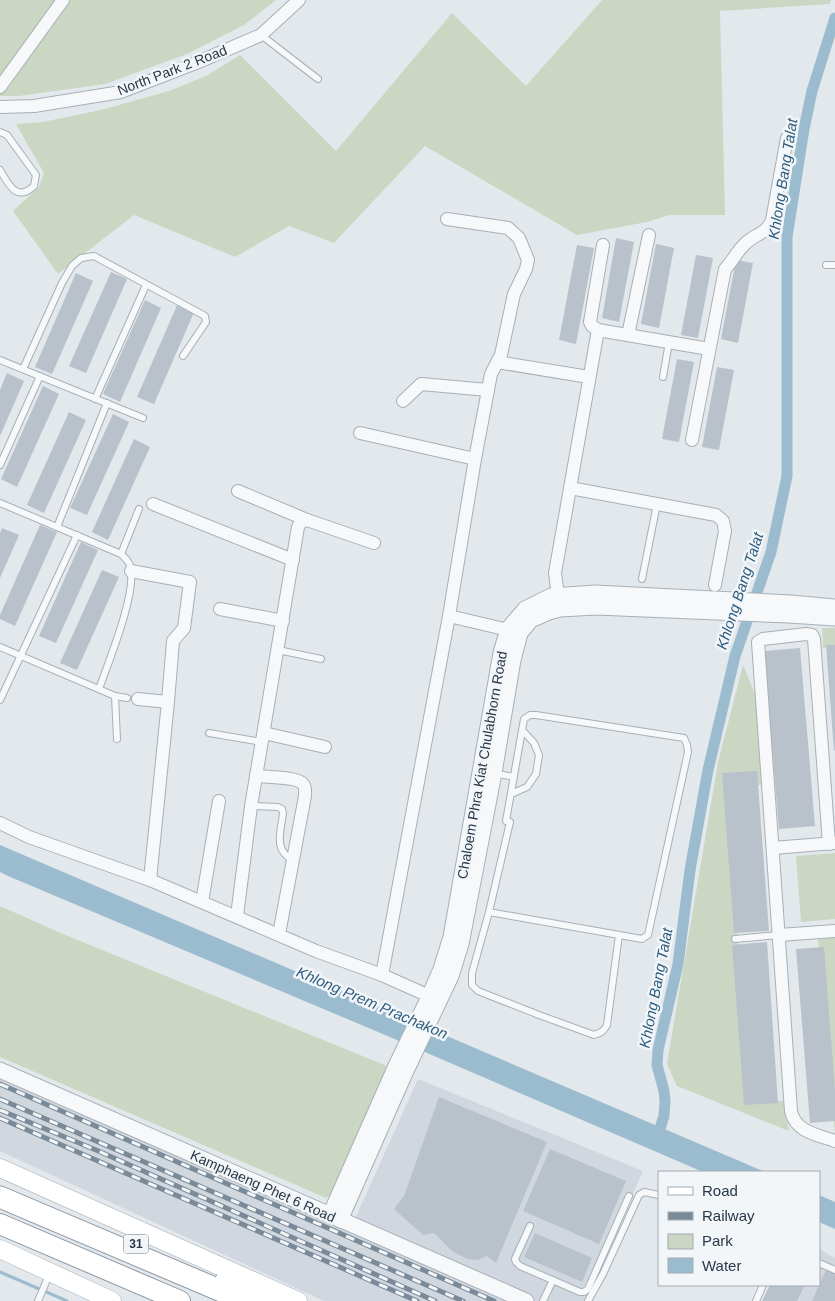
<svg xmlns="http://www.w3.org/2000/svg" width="835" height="1301" font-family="Helvetica,sans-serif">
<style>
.built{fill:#d1d7df}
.green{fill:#cbd7c3}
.water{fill:#9bbccf}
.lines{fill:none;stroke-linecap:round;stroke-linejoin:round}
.stream{stroke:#9bbccf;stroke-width:3}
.canal{stroke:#9bbccf;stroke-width:11}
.building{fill:#b9c2cb}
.service-casing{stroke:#a7b0b7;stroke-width:8}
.minor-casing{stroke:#a7b0b7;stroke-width:14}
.tertiary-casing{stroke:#a7b0b7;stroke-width:17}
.secondary-casing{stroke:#a7b0b7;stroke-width:19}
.trunk-casing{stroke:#8997a5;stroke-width:22}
.motorway-casing{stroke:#8997a5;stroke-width:23}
.service{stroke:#f6f8fa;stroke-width:6}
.minor{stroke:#f6f8fa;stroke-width:12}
.tertiary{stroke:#f6f8fa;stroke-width:15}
.secondary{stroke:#fff;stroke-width:18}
.trunk{stroke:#fff;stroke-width:20}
.motorway{stroke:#fff;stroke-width:21}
.rail-casing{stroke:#7a8a98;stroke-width:5}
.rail{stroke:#f3f6f9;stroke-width:3;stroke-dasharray:9;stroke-linecap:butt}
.labels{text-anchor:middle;stroke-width:5;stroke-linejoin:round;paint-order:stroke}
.shield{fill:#f3f6f9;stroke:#66717c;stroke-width:1}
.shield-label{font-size:12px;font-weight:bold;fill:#293847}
.street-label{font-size:14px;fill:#293847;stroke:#f3f6f9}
.water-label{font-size:15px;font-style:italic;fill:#2e5d7f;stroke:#f3f6f9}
</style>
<rect width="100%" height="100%" fill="#e3e8ec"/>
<g class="built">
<polygon points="0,1073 354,1221 418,1079 643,1171 584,1301 324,1301 0,1151"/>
<polygon points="819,1249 835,1258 835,1301 766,1301 774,1285 819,1285"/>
</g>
<g class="green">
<polygon points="0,0 276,0 244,25 187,54 105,84 19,96 0,96"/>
<polygon points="602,0 831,0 830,4 720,11 725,215 669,215 647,222 577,235 425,146 334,243 289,226 235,257 134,215 58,274 13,211 39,187 44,173 16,124 43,122 105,109 169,91 206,76 240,55 336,151 452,13 526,86"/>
<polygon points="822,628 835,628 835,648 823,648"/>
<polygon points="743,665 758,701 761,785 728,789 748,1102 784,1101 789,1131 677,1086 667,1064 718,762"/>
<polygon points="835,853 835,919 801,922 796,856"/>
<polygon points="0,906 63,934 387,1066 332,1193 326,1198 0,1057"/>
<polygon points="835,937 835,1134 818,939"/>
</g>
<g class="water">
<polygon points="0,845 765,1172 703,1172 397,1040 8,876 0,872"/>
<polygon points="819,1195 835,1202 835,1229 819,1222"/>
</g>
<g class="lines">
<polyline class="stream" points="0,1272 67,1301"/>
<polyline class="canal" points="656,1141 664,1116 665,1101 664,1091 657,1065 658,1050 678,964 690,870 708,770 735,656 771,552 787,476 787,237 804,129 812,91 835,18"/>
</g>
<g class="building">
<polygon points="616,238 634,242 619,322 602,318"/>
<polygon points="656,244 674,248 659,328 641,324"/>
<polygon points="577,245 594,248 576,344 559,340"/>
<polygon points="696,255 713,258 698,338 681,335"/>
<polygon points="736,260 753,263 738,343 721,339"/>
<polygon points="111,272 127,279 86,373 69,366"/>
<polygon points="76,273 93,281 52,374 35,367"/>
<polygon points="145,300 161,308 120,402 103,394"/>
<polygon points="178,303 195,310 154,404 137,397"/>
<polygon points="677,359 694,362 679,442 662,439"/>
<polygon points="717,367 734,370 719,450 702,447"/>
<polygon points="7,373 24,381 0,436 0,390"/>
<polygon points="43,386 59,394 17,487 1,479"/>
<polygon points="69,412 86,420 44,513 27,505"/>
<polygon points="113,414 129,422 87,515 70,508"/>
<polygon points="134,439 150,447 108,540 92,532"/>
<polygon points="40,525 57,532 15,626 0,619 0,615"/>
<polygon points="2,528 19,535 0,578 0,533"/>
<polygon points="81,542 98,550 56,643 39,636"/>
<polygon points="102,570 119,577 77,670 60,663"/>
<polygon points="826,645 835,645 835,750 834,751"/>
<polygon points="800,648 815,826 779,829 764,651"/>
<polygon points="757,771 769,931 734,933 722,773"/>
<polygon points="767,942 778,1103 744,1105 732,945"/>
<polygon points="824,947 835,1090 835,1121 810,1123 796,949"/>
<polygon points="439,1097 547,1142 496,1263 487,1256 478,1260 467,1259 452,1251 434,1233 423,1235 394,1209 404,1196"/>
<polygon points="550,1149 626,1181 599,1244 523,1211"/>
<polygon points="535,1233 592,1258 582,1282 524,1257"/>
<polygon points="827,1268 835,1272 835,1301 812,1301"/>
<polygon points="770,1285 805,1285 797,1301 762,1301"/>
</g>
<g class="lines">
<defs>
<g id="service">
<polyline points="261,35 318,79"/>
<path d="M0,132L7,135L36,175L34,186C16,203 8,183 0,170"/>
<polyline points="826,265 835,265"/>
<polyline points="0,360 143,418"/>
<polyline points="23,369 62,283 72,266 81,258 94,256 205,316 206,322 183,356"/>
<polyline points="663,377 669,342"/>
<polyline points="95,399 146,285"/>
<polyline points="0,465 40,376"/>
<path d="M0,503L121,554C124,557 129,561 130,566C138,591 108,663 99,689"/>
<polyline points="57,527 107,403"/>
<polyline points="121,554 139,509"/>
<polyline points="642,579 657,504"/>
<polyline points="0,647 115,696 127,698"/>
<polyline points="278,650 321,659"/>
<polyline points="115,696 117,739"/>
<polyline points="0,700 77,535"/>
<polyline points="209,733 262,742"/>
<polyline points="493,773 514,777"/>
<polyline points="511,794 527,787 536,774 539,755 534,743 523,731"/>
<path d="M251,806L278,807L282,809L283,813C281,832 273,850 293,860"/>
<path d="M489,912L642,939L648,935L688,752L687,745L684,738L536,715H530L524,719L506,821L510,822L489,912L472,973V985L478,991L539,1015L594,1035C601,1033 604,1031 607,1025L619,935"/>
<polyline points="735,939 779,935"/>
<polyline points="530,1226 515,1259 516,1262 520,1266 580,1292 584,1292 588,1289 629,1196"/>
<polyline points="819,1263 835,1270"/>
<polyline points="38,1301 49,1275"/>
<polyline points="543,1301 553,1280"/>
<polyline points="588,1301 603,1274 639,1195 644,1192 659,1195"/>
<polyline points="756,1301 763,1285"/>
</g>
<g id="minor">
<polyline points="0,87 63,0"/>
<polyline points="0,107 34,106 121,92 196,63 261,35 299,0"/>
<polyline points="598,330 592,326 590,322 603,245"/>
<polyline points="628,335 649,235"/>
<polyline points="497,362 589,377"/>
<polyline points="403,401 421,384 488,390"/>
<polyline points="360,433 475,459"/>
<path d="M692,440L725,269C732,262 736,253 743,246C753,234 766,235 772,220L787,138"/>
<polyline points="570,488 716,515 723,521 725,531 715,585"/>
<polyline points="238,491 307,520"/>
<polyline points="153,504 293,560"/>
<polyline points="131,571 190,582 184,628 173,641 168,702 150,880"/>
<polyline points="559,604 555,573 598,330 709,349"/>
<polyline points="220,609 283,621"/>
<polyline points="449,616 517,632"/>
<polyline points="138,699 168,702"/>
<polyline points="264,733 325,747"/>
<path d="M256,776C266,777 298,777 303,784C306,787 305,792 305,796L279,934"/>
<polyline points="0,823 29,837 150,880 316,951 382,975 438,1000"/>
<path d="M829,844L814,639L812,635L806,634L763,639L758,642L791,1111C795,1132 818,1135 835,1141"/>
<polyline points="773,848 835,843"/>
<polyline points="202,902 219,801"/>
<polyline points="237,916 251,806 298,527 301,522 307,520 374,543"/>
<polyline points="779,935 835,931"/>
<polyline points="382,975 449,616 475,459 491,374 501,355 514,294 526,269 528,260 519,238 508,228 447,219"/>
</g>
<g id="tertiary">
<polyline points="0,1070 526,1301"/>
<polyline points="330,1215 395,1068 429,997 441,969 451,937 501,653 508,629 525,609 551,596 595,593 791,603 835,607"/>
<polyline points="340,1220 405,1073 451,976 461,944 494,773 513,660 520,633 531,620 549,612 560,609 596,607 789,615 835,618"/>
</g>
<g id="secondary">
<polyline points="0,1168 298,1301"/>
<polyline points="0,1249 112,1301"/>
</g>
<g id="trunk">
<polyline points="0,1224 180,1301"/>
<polyline points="225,1281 272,1301"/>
</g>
<polyline id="motorway" points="0,1197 245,1301"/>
</defs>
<use href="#service" class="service-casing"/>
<use href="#minor" class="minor-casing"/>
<use href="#tertiary" class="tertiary-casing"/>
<use href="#secondary" class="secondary-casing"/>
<use href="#trunk" class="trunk-casing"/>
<use href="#motorway" class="motorway-casing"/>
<use href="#service" class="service"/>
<use href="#minor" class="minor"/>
<use href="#tertiary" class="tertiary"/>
<use href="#secondary" class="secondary"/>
<use href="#trunk" class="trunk"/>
<use href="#motorway" class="motorway"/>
<defs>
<g id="rail">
<polyline points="0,1084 494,1301"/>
<polyline points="0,1099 463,1301"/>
<polyline points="0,1110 96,1150 435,1301"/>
<polyline points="0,1118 417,1301"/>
</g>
</defs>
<use href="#rail" class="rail-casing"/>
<use href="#rail" class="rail"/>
</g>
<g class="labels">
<rect class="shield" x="123.5" y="1234.5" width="25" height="19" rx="4"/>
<g class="shield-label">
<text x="136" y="1248">31</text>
</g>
<g class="street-label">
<text transform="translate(172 70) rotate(-21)" y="5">North Park 2 Road</text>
<text transform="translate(482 765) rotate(-80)" y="5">Chaloem Phra Kiat Chulabhorn Road</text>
<text transform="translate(263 1186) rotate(24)" y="5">Kamphaeng Phet 6 Road</text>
</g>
<g class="water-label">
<text transform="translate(783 179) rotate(-81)" y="5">Khlong Bang Talat</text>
<text transform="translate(740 591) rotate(-72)" y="5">Khlong Bang Talat</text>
<text transform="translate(656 988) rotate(-79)" y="5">Khlong Bang Talat</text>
<text transform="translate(372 1003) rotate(23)" y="5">Khlong Prem Prachakon</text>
</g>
</g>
<rect x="658" y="1171" width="162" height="115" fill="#f3f6f9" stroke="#a2aab2"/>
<rect x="668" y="1187" width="25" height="8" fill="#ffffff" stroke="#a2aab2"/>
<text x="702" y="1196" font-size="15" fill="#293847">Road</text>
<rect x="668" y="1212" width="25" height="8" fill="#7a8a98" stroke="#a2aab2"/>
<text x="702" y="1221" font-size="15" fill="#293847">Railway</text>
<rect x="668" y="1234" width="25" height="15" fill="#cbd7c3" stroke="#a2aab2"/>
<text x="702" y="1246" font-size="15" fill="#293847">Park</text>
<rect x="668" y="1258" width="25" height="15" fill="#9bbccf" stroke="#a2aab2"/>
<text x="702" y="1271" font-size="15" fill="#293847">Water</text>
</svg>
